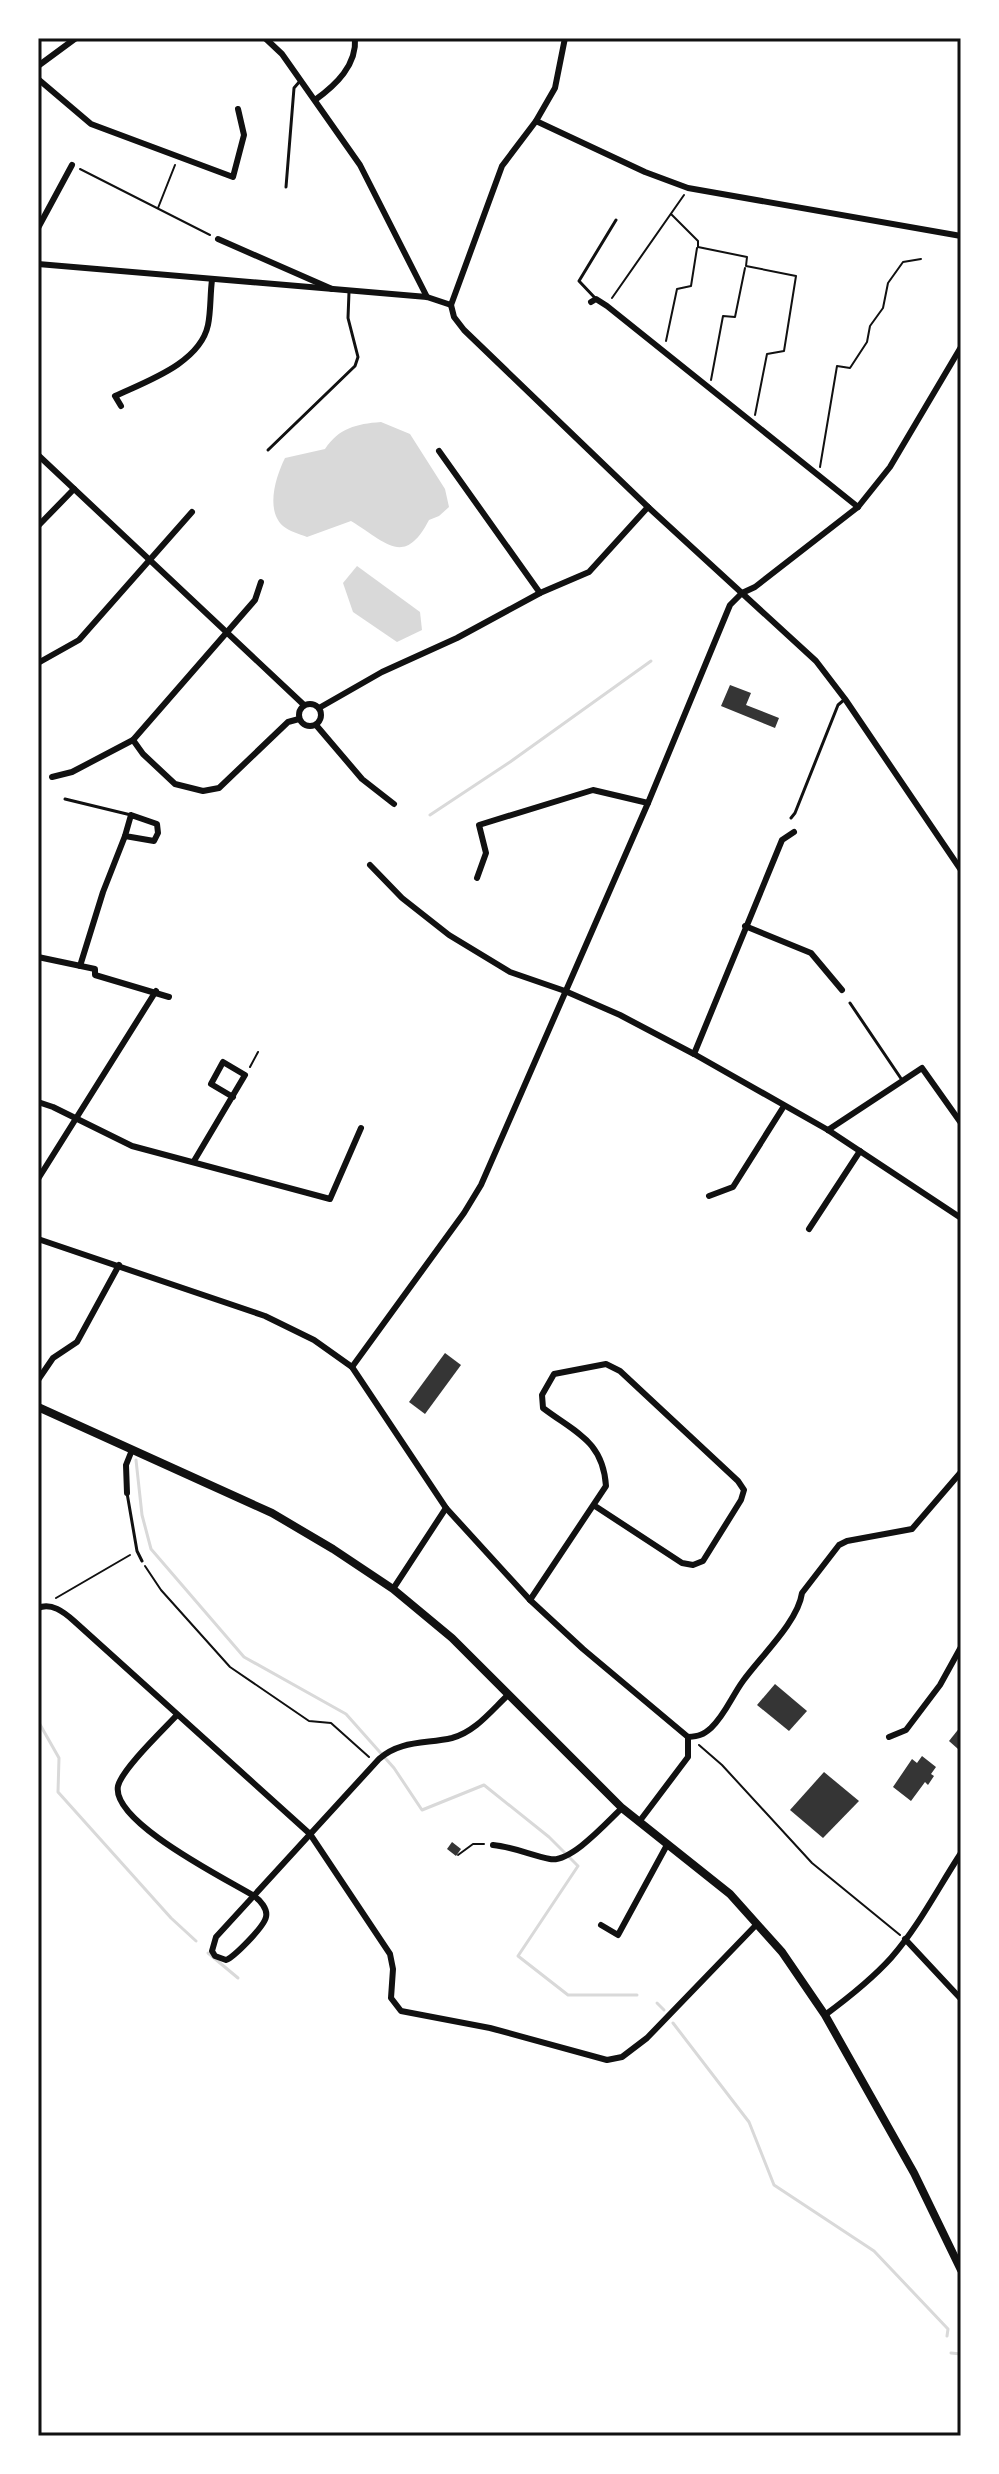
<svg xmlns="http://www.w3.org/2000/svg" width="999" height="2474" font-family="'Space Grotesk',sans-serif">
<style>
.water{fill:#d9d9d9}
.lines{fill:none;stroke-linecap:round;stroke-linejoin:round}
.stream{stroke:#d9d9d9;stroke-width:3}
.building{fill:#353535}
.path{stroke:#111;stroke-width:2}
.service{stroke:#111;stroke-width:3}
.minor{stroke:#111;stroke-width:6}
.secondary{stroke:#111;stroke-width:8}
.neatline{fill:none;stroke:#111;stroke-width:3}
</style>
<rect width="100%" height="100%" fill="#fff"/>
<g class="water">
<path d="M381,422L410,434L445,489L449,507L439,516L429,520C404,568 386,542 351,521L307,537C299,534 289,531 283,526C265,510 276,476 285,458L325,449C339,428 356,424 381,422Z"/>
<polygon points="357,566 420,612 422,630 397,642 353,612 343,583"/>
</g>
<g class="lines">
<g class="stream">
<polyline points="430,815 510,762 651,661"/>
<polyline points="136,1460 142,1515 151,1549 244,1657 346,1714 394,1768 422,1810 484,1785 549,1837 578,1866 518,1956 568,1995 637,1995"/>
<polyline points="38,1721 59,1758 58,1792 171,1918 196,1941"/>
<polyline points="208,1953 238,1978"/>
<polyline points="657,2003 664,2010"/>
<polyline points="673,2023 749,2122 774,2185 874,2251 948,2329 947,2336"/>
<polyline points="951,2353 961,2354"/>
</g>
</g>
<g class="building">
<polygon points="730,685 751,693 746,705 779,718 775,728 721,706"/>
<polygon points="445,1353 461,1365 425,1414 409,1402"/>
<polygon points="775,1684 807,1711 789,1731 757,1705"/>
<polygon points="961,1726 961,1745 958,1749 949,1741"/>
<polygon points="922,1756 936,1767 931,1774 934,1776 928,1785 925,1782 911,1801 893,1787 912,1759 917,1763"/>
<polygon points="824,1772 859,1801 823,1838 790,1810"/>
<polygon points="452,1842 461,1849 456,1856 447,1849"/>
</g>
<g class="lines">
<g class="path">
<polyline points="80,169 210,235"/>
<polyline points="158,208 175,165"/>
<polyline points="671,214 698,241 698,247 747,257 746,266 796,276 784,351 767,354 755,415"/>
<polyline points="612,298 684,195"/>
<polyline points="666,341 677,289 691,286 697,248"/>
<polyline points="711,380 723,316 735,317 745,268"/>
<polyline points="820,467 837,366 850,368 867,342 870,326 883,308 888,283 903,262 921,259"/>
<polyline points="250,1067 258,1052"/>
<polyline points="145,1566 161,1590 230,1667 309,1721 331,1723 369,1757"/>
<polyline points="56,1598 130,1555"/>
<polyline points="699,1745 722,1765 812,1863 900,1935"/>
<polyline points="458,1855 473,1844 484,1844"/>
</g>
<g class="service">
<polyline points="286,187 294,88 300,81"/>
<polyline points="596,299 579,281 616,220"/>
<polyline points="268,450 355,366 358,357 348,318 349,292"/>
<polyline points="65,799 131,815"/>
<polyline points="791,818 795,813 838,705 845,699"/>
<polyline points="850,1003 902,1080"/>
<polyline points="127,1493 137,1551 142,1561"/>
</g>
<g class="minor">
<polyline points="265,38 282,54 360,165 427,297"/>
<polyline points="38,66 76,38"/>
<polyline points="38,79 91,124 233,177 244,135 238,109"/>
<path d="M315,100C336,85 357,65 355,38"/>
<polyline points="536,121 645,172 688,188 961,236"/>
<polyline points="38,228 72,165"/>
<polyline points="218,239 332,289"/>
<polyline points="38,264 427,297 451,305"/>
<polyline points="591,302 596,299 607,306 858,507"/>
<polyline points="451,305 454,317 464,330 648,507 816,661 845,699 961,870"/>
<polyline points="451,305 502,166 536,121 555,88 565,38"/>
<path d="M121,406L115,396C147,381 200,363 208,325C211,310 210,295 212,280"/>
<polyline points="439,451 540,593"/>
<polyline points="38,455 304,705"/>
<polyline points="38,526 74,489"/>
<polyline points="38,663 79,640 192,512"/>
<circle cx="310" cy="715" r="11"/>
<polyline points="319,708 382,672 457,638 540,593 589,572 648,507"/>
<polyline points="316,725 362,779 394,804"/>
<polyline points="133,740 143,754 175,784 203,791 219,788 288,722 299,719"/>
<polyline points="52,777 72,772 133,740 255,600 261,582"/>
<polygon points="131,815 157,824 158,833 154,841 125,836"/>
<polyline points="370,865 402,898 449,935 510,972 565,991 620,1015 694,1054 828,1130 961,1218"/>
<polyline points="477,878 486,853 479,825 593,790 648,803"/>
<polyline points="745,926 811,953 842,990"/>
<polyline points="38,957 95,969 95,975 169,997"/>
<polyline points="80,966 103,892 125,836"/>
<polyline points="694,1054 782,840 794,832"/>
<polyline points="38,1102 53,1107 132,1146 330,1199 361,1128"/>
<polyline points="828,1130 922,1068 961,1123"/>
<polyline points="194,1161 245,1075 223,1062 211,1084 233,1097"/>
<polyline points="38,1179 156,991"/>
<polyline points="709,1196 733,1187 784,1106"/>
<polyline points="809,1229 860,1151"/>
<polyline points="38,1239 265,1316 314,1340 352,1367 446,1508 530,1600 583,1649 688,1737"/>
<polyline points="352,1367 464,1213 481,1185 648,803 730,605 742,593 755,587 858,507 890,467 961,347"/>
<polyline points="38,1380 53,1358 77,1342 119,1265"/>
<polyline points="127,1493 126,1465 132,1450"/>
<polyline points="393,1589 446,1508"/>
<path d="M530,1600L606,1486C603,1441 576,1433 543,1408L542,1395L554,1374L606,1364L620,1371L738,1481L744,1490L741,1500L703,1561L693,1565L682,1563L595,1506"/>
<path d="M38,1608C51,1602 64,1612 74,1621L310,1834L390,1954L393,1969L391,1998L401,2011L490,2028L607,2060L622,2057L647,2038L757,1924"/>
<path d="M177,1715C164,1729 122,1769 118,1786C111,1822 226,1879 254,1896C260,1900 268,1909 266,1917C264,1927 234,1957 226,1960L215,1956L212,1951L216,1937L379,1759C400,1740 426,1744 452,1738C475,1732 491,1711 508,1695"/>
<path d="M688,1737C699,1736 703,1735 711,1728C725,1715 732,1696 743,1681C760,1657 798,1622 802,1593L839,1545L847,1541L912,1529L961,1472"/>
<polyline points="889,1737 906,1730 940,1685 961,1647"/>
<polyline points="639,1822 688,1757 688,1737"/>
<path d="M493,1845C513,1847 531,1855 550,1859C571,1863 607,1822 622,1808"/>
<polyline points="601,1925 618,1935 667,1845"/>
<polyline points="905,1939 961,1999"/>
<path d="M825,2015C848,1998 872,1979 891,1958C919,1926 938,1888 961,1853"/>
</g>
<polyline class="secondary" points="38,1407 272,1513 333,1549 393,1589 452,1638 622,1808 730,1894 782,1952 825,2015 914,2173 961,2270"/>
</g>
<rect width="999" height="2474" fill="none" stroke="#ffffff" stroke-width="80"/>
<rect x="40" y="40" width="919" height="2394" class="neatline"/>
</svg>
